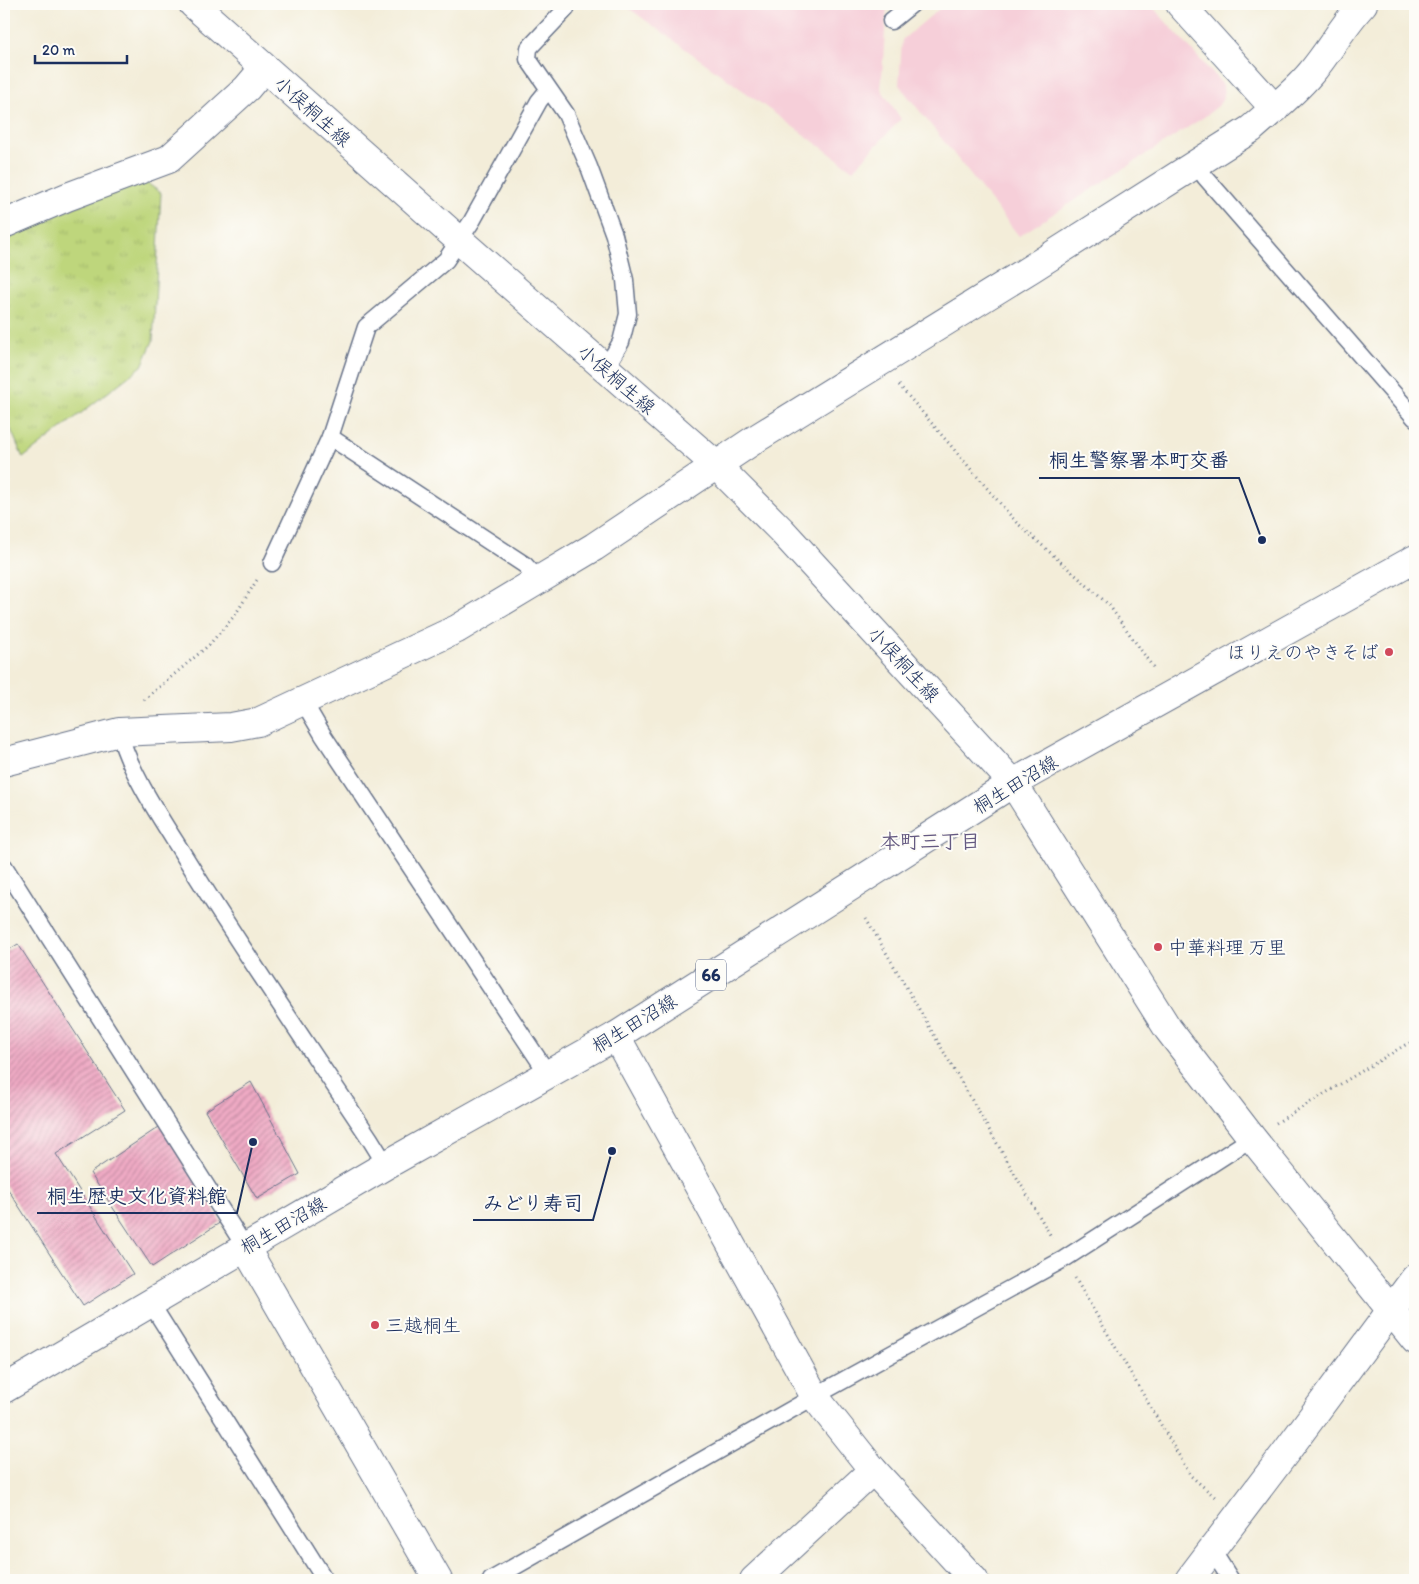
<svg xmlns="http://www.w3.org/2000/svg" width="1419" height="1584" font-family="Itim,'Klee One',sans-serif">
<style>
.built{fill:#f6cfd9}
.park{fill:url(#park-tufts);stroke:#6c826c}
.building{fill:url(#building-hatch)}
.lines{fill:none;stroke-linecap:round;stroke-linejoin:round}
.service-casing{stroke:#677289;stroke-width:19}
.minor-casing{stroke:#677289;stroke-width:30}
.tertiary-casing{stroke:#677289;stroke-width:30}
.secondary-casing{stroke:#677289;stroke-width:30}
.primary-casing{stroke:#677289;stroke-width:30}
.path{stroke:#677289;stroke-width:3;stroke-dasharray:1 4;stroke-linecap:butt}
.service{stroke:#fff;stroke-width:16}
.minor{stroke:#fff;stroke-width:28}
.tertiary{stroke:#fff;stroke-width:28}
.secondary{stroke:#fff;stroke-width:28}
.primary{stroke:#fff;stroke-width:28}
.poi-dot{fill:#d1495b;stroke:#fdfcf7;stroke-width:2}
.labels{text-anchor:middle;stroke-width:4;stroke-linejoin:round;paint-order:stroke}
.shield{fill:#fdfcf7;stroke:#5f6c8c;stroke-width:1}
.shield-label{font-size:18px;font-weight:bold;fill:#1b2f5e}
.street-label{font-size:19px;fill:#1b2f5e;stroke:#fdfcf7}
.poi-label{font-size:19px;fill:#1b2f5e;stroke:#fdfcf7;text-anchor:start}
.neighbourhood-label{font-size:20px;font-weight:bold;fill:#655a82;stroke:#fdfcf7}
.leader{fill:none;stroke:#1b2f5e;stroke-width:2}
.callout-dot{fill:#1b2f5e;stroke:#fdfcf7;stroke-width:2}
.callout-label{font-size:20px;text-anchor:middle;font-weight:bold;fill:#1b2f5e;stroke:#fdfcf7;stroke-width:4;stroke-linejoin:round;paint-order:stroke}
</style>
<defs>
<pattern id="park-tufts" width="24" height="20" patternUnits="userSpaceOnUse" patternTransform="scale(1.25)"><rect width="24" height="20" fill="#bed67b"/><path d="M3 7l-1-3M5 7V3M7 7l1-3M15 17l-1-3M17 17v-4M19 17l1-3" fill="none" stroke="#a3b86d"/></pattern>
<pattern id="building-hatch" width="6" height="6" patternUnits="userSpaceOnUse" patternTransform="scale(1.25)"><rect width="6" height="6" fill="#efaac4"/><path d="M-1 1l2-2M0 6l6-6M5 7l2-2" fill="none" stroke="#c18ba2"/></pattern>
</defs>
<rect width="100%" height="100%" fill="#fdfcf7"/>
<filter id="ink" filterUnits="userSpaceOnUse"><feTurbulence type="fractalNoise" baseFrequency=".02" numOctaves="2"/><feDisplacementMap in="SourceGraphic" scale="10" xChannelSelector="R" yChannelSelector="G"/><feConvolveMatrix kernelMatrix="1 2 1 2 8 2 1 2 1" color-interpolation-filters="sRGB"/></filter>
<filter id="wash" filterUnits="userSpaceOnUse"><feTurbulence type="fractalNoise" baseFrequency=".0096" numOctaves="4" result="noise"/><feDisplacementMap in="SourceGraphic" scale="20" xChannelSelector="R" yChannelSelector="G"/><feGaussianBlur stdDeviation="1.12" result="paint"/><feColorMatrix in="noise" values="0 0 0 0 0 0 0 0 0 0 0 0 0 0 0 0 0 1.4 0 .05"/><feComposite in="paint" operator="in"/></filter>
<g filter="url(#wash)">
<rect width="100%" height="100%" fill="#f3edd9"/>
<g class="built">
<polygon points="623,4 887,4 881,89 901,119 853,170"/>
<polygon points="945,4 1150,4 1223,85 1224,97 1218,106 1204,117 1019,236 899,85 902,40"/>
</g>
<path class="park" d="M147,183L161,193L153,341L142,366L23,458L4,413V241C50,218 97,194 147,183Z"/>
<g id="blocks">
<g class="building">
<polygon points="18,944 125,1110 56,1154 133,1274 83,1306 4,1183 4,953"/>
<polygon points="251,1082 300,1174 257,1199 205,1111"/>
<polygon points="162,1125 221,1222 152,1267 90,1173"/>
</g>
</g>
</g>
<g filter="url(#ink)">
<use href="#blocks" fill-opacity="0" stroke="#677289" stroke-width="1"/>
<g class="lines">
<defs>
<g id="service">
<polyline points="561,4 566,9 529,48 528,59 566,114 589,167 614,235 625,280 628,314 621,342 605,369"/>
<polyline points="891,21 912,4"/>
<polyline points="1196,164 1205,177 1415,418"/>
<polyline points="330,437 525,565 539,580"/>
<polyline points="272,563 330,437 366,327 446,260 472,221 539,101 548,90"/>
<polyline points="303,701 323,735 548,1074"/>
<path d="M119,732C131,776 164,823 188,862C246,956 309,1047 370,1139L386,1165"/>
<polyline points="4,866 245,1247"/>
<polyline points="150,1302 325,1580"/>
<polyline points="1212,1550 1231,1580"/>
<polyline points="491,1580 824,1391 1064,1259 1252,1138"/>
</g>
<g id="minor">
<polyline points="4,224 67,197 169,159 247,88 264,68"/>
<path d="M4,762L119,732L231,727L258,722L457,629L532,584L594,547L757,438L1032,268L1251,129C1271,111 1292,95 1310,74C1329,52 1343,25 1363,4"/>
<polyline points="616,1036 815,1397 873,1470 974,1580"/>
<polyline points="245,1247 438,1580"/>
<polyline points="754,1580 873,1470"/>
<polyline points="1189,1580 1286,1452 1415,1278"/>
</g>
<g id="tertiary">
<polyline points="1180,4 1275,109"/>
<polyline points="1013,783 1168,1029 1252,1138 1415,1340"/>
</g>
<polyline id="secondary" points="193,4 459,240 716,465 781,530 1013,783"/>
<polyline id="primary" points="4,1389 386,1165 616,1036 1013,783 1415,559"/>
</defs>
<use href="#service" class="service-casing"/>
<use href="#minor" class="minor-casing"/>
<use href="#tertiary" class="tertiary-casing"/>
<use href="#secondary" class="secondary-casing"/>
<use href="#primary" class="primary-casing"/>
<g class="path">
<polyline points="899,385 1016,522 1109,605 1155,670"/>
<polyline points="144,700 209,645 235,615 257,580"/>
<polyline points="866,918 1052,1238"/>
<polyline points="1276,1123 1415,1039"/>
<polyline points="1075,1278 1191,1476 1215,1497"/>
</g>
<use href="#service" class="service"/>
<use href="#minor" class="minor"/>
<use href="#tertiary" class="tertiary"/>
<use href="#secondary" class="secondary"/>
<use href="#primary" class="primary"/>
</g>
</g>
<g class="poi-dot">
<circle cx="1389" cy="652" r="5"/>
<circle cx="1158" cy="947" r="5"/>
<circle cx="375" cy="1325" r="5"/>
</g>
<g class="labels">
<rect class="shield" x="696" y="959.5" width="30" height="31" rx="4"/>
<g class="shield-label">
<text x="711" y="981">66</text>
</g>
<g class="street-label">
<text transform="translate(313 111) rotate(42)" y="7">小俣桐生線</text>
<text transform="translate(617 379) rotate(41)" y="7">小俣桐生線</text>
<text transform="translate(904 664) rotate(47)" y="7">小俣桐生線</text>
<text transform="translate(1015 784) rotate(-31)" y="7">桐生田沼線</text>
<text transform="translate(634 1023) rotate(-31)" y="7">桐生田沼線</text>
<text transform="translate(283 1225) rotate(-30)" y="7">桐生田沼線</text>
</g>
<g class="poi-label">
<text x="1379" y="659" text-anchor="end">ほりえのやきそば</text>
<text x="1168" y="954">中華料理 万里</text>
<text x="385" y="1332">三越桐生</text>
</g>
<g class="neighbourhood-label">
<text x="930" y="848">本町三丁目</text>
</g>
</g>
<path class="leader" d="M1262 540L1239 478H1039M253 1142L237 1213H37M612 1151L593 1220H473"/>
<g class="callout-dot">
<circle cx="1262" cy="540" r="5"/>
<circle cx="253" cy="1142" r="5"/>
<circle cx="612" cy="1151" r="5"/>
</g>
<g class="callout-label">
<text x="1139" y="467">桐生警察署本町交番</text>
<text x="137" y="1203">桐生歴史文化資料館</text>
<text x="533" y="1210">みどり寿司</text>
</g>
<rect width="1419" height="1584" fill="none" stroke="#fdfcf7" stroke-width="20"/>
<path d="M35 55v8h92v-8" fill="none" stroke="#1b2f5e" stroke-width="2.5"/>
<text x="42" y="55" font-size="15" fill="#1b2f5e" stroke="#fdfcf7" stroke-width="4" paint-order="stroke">20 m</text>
</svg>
